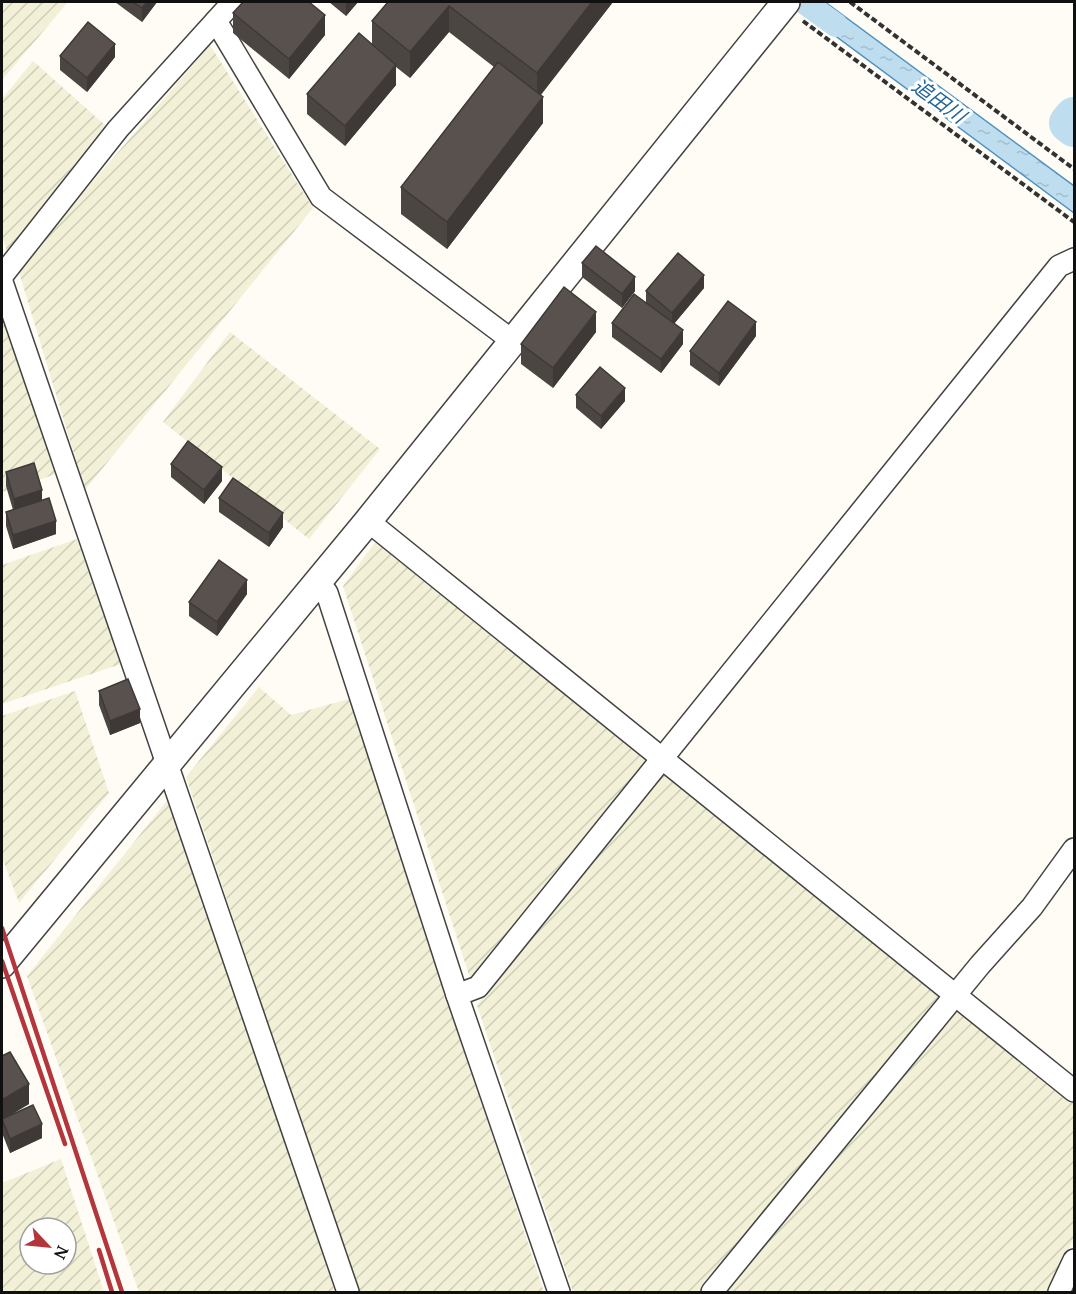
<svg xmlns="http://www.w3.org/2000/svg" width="1076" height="1294" font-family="'Noto Serif','Noto Sans JP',serif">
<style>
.farmland{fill:url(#farmland-furrows);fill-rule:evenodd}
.water{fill:url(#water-ripples);stroke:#4d92c0;stroke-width:1.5}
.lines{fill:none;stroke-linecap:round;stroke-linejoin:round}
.canal{stroke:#bedef0;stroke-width:24}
.river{stroke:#bedef0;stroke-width:40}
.minor-casing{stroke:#434343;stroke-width:24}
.tertiary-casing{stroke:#434343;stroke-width:30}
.path{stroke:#323232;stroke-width:4;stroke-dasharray:6 3;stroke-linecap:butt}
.minor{stroke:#fff;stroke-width:21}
.tertiary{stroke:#fff;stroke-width:27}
.rail{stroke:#b2363c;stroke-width:4.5}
.wall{fill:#4c4643}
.shaded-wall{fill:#3e3937}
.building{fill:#58514e;stroke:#3e3937;stroke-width:1.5}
.labels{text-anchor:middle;stroke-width:6;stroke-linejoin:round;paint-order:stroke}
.water-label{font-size:20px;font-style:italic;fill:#256596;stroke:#fff}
</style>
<defs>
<pattern id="farmland-furrows" width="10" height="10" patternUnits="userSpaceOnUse" patternTransform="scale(1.5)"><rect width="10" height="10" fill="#f2f0d6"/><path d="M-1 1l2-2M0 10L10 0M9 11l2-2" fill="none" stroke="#cecdb7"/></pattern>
<pattern id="water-ripples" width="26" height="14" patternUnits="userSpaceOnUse" patternTransform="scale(1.5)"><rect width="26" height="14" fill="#bedef0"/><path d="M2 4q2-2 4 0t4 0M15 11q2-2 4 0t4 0" fill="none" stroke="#a2bdcd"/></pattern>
</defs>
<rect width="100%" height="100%" fill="#fefcf5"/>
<g class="farmland">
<polygon points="2,2 68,2 2,80"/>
<polygon points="210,45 313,208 85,490 18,269"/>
<polygon points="33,61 105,125 7,251 2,236 2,99"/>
<polygon points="2,309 59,473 2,492"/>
<polygon points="230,332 380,449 309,539 163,422"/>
<polygon points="379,537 647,757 647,765 480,975 470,978 343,586"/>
<polygon points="77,539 121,664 2,704 2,565"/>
<polygon points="259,687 291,715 349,699 544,1292 358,1292 186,777"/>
<polygon points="75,691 109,793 19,903 2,857 2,716"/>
<polygon points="662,776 675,776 940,993 939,1002 700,1292 573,1292 477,1005"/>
<polygon points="170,797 335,1292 139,1292 27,976"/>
<polygon points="958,1008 1074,1104 1074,1238 1047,1292 724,1292"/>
<path d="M61,1159L104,1292H2V1183ZM30,1228H66V1264H30Z"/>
</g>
<polygon class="water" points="815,2 825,2 1074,186 1074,213 806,14"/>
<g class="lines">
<polyline class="canal" points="804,2 836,25"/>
<polyline class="river" points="1074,117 1069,123 1074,127"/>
<defs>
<g id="minor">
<polyline points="216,21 321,197 514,342"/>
<polyline points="2,276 118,129 233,2"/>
<polyline points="2,282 348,1292"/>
<polyline points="368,521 1074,1091"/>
<polyline points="318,581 327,593 457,995 559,1292"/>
<polyline points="457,995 478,987 1059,266 1074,259"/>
<polyline points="712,1292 980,965 1032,907 1074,849"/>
<polyline points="1059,1292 1074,1260"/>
</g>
<polyline id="tertiary" points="2,964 368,521 786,2"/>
</defs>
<use href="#minor" class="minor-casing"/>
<use href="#tertiary" class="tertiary-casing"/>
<g class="path">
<polyline points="850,2 1074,169"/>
<polyline points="803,21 1074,222"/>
</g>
<use href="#minor" class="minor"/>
<use href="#tertiary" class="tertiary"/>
<g class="rail">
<polyline points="2,928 122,1292"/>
<polyline points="2,961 65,1144"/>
<polyline points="99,1250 112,1292"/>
</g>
</g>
<g class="wall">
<polygon points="115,2 157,2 142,22"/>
<polygon points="329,2 358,2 346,16"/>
<polygon points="388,2 613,2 540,95 543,123 447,249 401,214 401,187 494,67 449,32 410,78 396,67 396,85 345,146 307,114 307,94 372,44 372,21"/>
<polygon points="233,13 325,35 289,79 233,33"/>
<polygon points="60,56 115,57 87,92 60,70"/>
<polygon points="582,263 635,291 622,308 582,277"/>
<polygon points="704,288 674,324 683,344 661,373 612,337 612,323 646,303 646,291"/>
<polygon points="596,332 553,388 521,364 521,344"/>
<polygon points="756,336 719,386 690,365 690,351"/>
<polygon points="576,395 625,401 601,429 576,408"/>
<polygon points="171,464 222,481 204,504 171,477"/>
<polygon points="6,472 42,500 56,534 13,549 6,526 6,512 13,510 6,486"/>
<polygon points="219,498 283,527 269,547 219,512"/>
<polygon points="247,594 217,636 189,616 189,602"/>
<polygon points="99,691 140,723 110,735 99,705"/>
<polygon points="2,1056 29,1104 12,1114 42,1138 10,1153 2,1133"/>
</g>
<g class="shaded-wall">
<polygon points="147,2 157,2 142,22 142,8"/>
<polygon points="346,2 358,2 346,16"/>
<polygon points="592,2 613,2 537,100 537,73"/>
<polygon points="449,6 449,32 410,78 410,52"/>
<polygon points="325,15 325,35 289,79 289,59"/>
<polygon points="115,44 115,57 87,92 87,78"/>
<polygon points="396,65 396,85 345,146 345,126"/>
<polygon points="543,97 543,123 447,249 447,222"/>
<polygon points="704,275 704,288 672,326 672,313"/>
<polygon points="635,277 635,291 622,308 622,294"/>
<polygon points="596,312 596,332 553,388 553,368"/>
<polygon points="756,322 756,336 719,386 719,373"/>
<polygon points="683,330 683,344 661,373 661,359"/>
<polygon points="625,388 625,401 601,429 601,416"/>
<polygon points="222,467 222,481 204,504 204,490"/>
<polygon points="42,490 42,503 14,513 14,499"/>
<polygon points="283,513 283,527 269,547 269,533"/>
<polygon points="56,521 56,534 13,549 13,535"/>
<polygon points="247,580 247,594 217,636 217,622"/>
<polygon points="140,709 140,723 110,735 110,721"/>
<polygon points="29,1084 29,1104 2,1120 2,1100"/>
<polygon points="42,1124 42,1138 10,1153 10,1139"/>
</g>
<g class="building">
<polygon points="133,2 147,2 142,8"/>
<polygon points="243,2 309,2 325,15 289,59 233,13"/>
<polygon points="388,2 592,2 537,73 449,6 410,52 372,21"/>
<polygon points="88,22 115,44 87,78 60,56"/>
<polygon points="359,33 396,65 345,126 307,94"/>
<polygon points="498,62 543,97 447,222 401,187"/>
<polygon points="596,246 635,277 622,294 582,263"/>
<polygon points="678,253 704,275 672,313 646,291"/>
<polygon points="564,287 596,312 553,368 521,344"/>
<polygon points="634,294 683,330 661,359 612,323"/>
<polygon points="728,301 756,322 719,373 690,351"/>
<polygon points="600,367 625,388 601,416 576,395"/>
<polygon points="188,441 222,467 204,490 171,464"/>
<polygon points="34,463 42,490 14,499 6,472"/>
<polygon points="233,478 283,513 269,533 219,498"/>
<polygon points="49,498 56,521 13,535 6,512"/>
<polygon points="219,560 247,580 217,622 189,602"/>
<polygon points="128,679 140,709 110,721 99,691"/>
<polygon points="10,1052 29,1084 2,1100 2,1056"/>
<polygon points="33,1105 42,1124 10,1139 2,1119"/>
</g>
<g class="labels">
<g class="water-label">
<text transform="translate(939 101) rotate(36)" y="7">追田川</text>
</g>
</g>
<rect width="1076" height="1294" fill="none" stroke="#101010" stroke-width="6"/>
<g transform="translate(48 1246) rotate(116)"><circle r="28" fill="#ffffff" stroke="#9f9f9f" stroke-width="1.5"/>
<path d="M0-4.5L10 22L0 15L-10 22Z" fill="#b2363c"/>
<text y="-9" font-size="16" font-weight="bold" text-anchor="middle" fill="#101010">N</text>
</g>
</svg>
